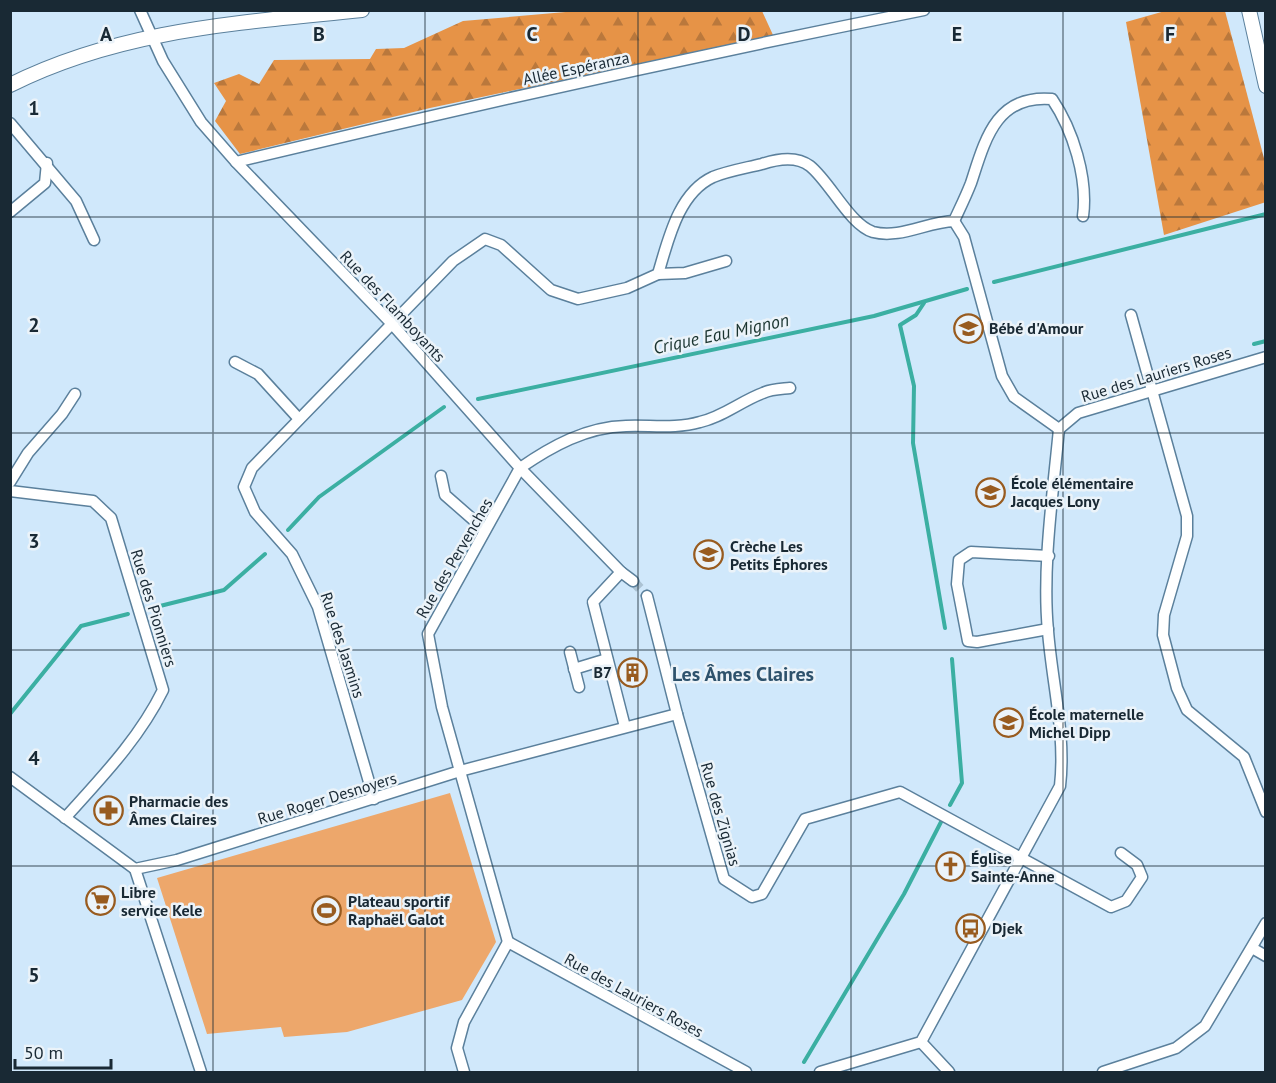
<svg xmlns="http://www.w3.org/2000/svg" width="1276" height="1083" font-family="'PT Sans',sans-serif">
<style>
.forest{fill:url(#forest-firs)}
.garden{fill:#eda76b}
.lines{fill:none;stroke-linecap:round;stroke-linejoin:round}
.stream{stroke:#3bafa2;stroke-width:4}
.minor-tunnel{stroke:#abc2d3;stroke-width:10;stroke-dasharray:10 5;stroke-linecap:butt}
.minor-casing{stroke:#5b809c;stroke-width:13}
.tertiary-casing{stroke:#5b809c;stroke-width:16}
.minor{stroke:#fff;stroke-width:10}
.tertiary{stroke:#fff;stroke-width:14}
.grid{fill:none;stroke:#192934;stroke-width:1.5;stroke-opacity:0.55}
.labels{text-anchor:middle;stroke-width:5;stroke-linejoin:round;paint-order:stroke}
.street-label{font-size:16px;fill:#192934;stroke:#ebf3f9}
.poi-label{font-size:16px;font-weight:bold;fill:#192934;stroke:#ebf3f9;text-anchor:start}
.water-label{font-size:18px;font-style:italic;fill:#1a342f;stroke:#ebf3f9}
.quarter-label{font-size:20px;font-weight:bold;fill:#2e526c;stroke:#ebf3f9}
.grid-label{font-size:20px;text-anchor:middle;font-weight:bold;fill:#192934;stroke:#ebf3f9;stroke-width:5;stroke-linejoin:round;paint-order:stroke}
</style>
<defs>
<pattern id="forest-firs" width="22" height="20" patternUnits="userSpaceOnUse" patternTransform="scale(1.5)"><rect width="22" height="20" fill="#e69347"/><path d="M5 1l3.5 6h-7zM16 11l3.5 6h-7z" fill="#ba783c"/></pattern>
</defs>
<rect width="100%" height="100%" fill="#d0e8fb"/>
<g class="forest">
<polygon points="577,11 762,11 773,35 430,108 240,154 215,121 226,101 214,83 239,74 259,84 274,60 370,59 376,49 404,48 463,21"/>
<polygon points="1165,11 1225,11 1265,162 1266,202 1164,235 1126,22"/>
</g>
<polygon class="garden" points="450,793 496,942 462,1000 347,1032 284,1037 281,1027 207,1034 157,878"/>
<g class="lines">
<g class="stream">
<polyline points="994,282 1266,214"/>
<polyline points="924,303 916,315 900,325 914,386 913,443 945,628"/>
<polyline points="1254,344 1266,341"/>
<polyline points="478,399 874,316 967,289"/>
<polyline points="288,530 319,497 444,407"/>
<polyline points="152,608 224,590 265,554"/>
<polyline points="10,714 81,626 128,614"/>
<polyline points="950,805 962,783 952,659"/>
<polyline points="804,1062 904,894 942,820"/>
</g>
<polyline class="minor-tunnel" points="633,581 647,596"/>
<defs>
<g id="minor">
<polyline points="140,10 163,61 201,122 236,162 392,324 520,468 621,572 633,581"/>
<polyline points="10,123 76,201 94,240"/>
<path d="M236,162C464,107 694,56 924,10"/>
<polyline points="10,212 45,183 47,163"/>
<path d="M954,221C960,208 966,196 971,183C985,140 996,94 1052,99C1073,130 1088,178 1083,216"/>
<polyline points="658,274 685,273 726,261"/>
<polyline points="1131,315 1187,516 1187,536 1164,615 1163,635 1177,688 1187,710 1244,757 1266,812"/>
<polyline points="235,362 258,374 299,419"/>
<polyline points="441,476 445,495 485,530"/>
<polyline points="10,482 28,453 62,414 75,394"/>
<path d="M10,491L93,501L111,518L163,690C139,739 101,778 65,818"/>
<polyline points="621,572 593,602 625,727"/>
<polyline points="647,596 677,714 724,879 752,897 762,894 805,819 900,792 1111,907 1126,901 1142,877 1137,865 1121,853"/>
<polyline points="1048,629 977,642 968,641 957,584 959,560 971,552 1049,556"/>
<polyline points="570,652 579,687"/>
<polyline points="574,669 607,659"/>
<polyline points="10,777 135,869 177,860 460,771 677,714"/>
<path d="M374,799L318,607L292,554L255,512L244,487L252,468L453,261L485,239L501,245L551,290L578,299L627,288L658,274C668,241 678,193 713,177C728,171 746,168 762,164C777,159 797,156 810,166C830,182 850,225 873,232C900,239 927,222 954,221L964,237L1002,376L1014,397L1059,429"/>
<polyline points="135,869 201,1072"/>
<path d="M508,942L442,707L428,634L520,468C552,446 586,427 626,426C651,425 676,429 700,422C723,417 741,401 763,393C771,389 781,389 790,388"/>
<polyline points="508,942 746,1072"/>
<polyline points="1252,948 1266,956"/>
<polyline points="921,1042 949,1072"/>
<polyline points="464,1072 457,1048 464,1022 508,942"/>
<path d="M820,1072L921,1042L1060,786C1066,734 1052,683 1048,631C1042,568 1053,493 1059,429L1078,413L1266,357"/>
<polyline points="1103,1072 1176,1048 1205,1026 1266,923"/>
</g>
<g id="tertiary">
<polyline points="1249,10 1266,86"/>
<path d="M10,85C122,29 240,23 362,10"/>
</g>
</defs>
<use href="#minor" class="minor-casing"/>
<use href="#tertiary" class="tertiary-casing"/>
<use href="#minor" class="minor"/>
<use href="#tertiary" class="tertiary"/>
</g>
<path class="grid" d="M213,10V1072M425,10V1072M638,10V1072M851,10V1072M1063,10V1072M10,217H1266M10,433H1266M10,650H1266M10,866H1266"/>
<defs>
<symbol id="school-ring" viewBox="-11 -11 22 22"><circle r="9.5" fill="#ebf3f9" stroke="#985b1f" stroke-width="1.5"/><path d="M0-5L7-2L0 1L-7-2ZM-4 1L0 2.5L4 1V4Q0 6-4 4Z" fill="#985b1f"/></symbol>
<symbol id="building-ring" viewBox="-11 -11 22 22"><circle r="9.5" fill="#ebf3f9" stroke="#985b1f" stroke-width="1.5"/><path d="M-4-6H4V6H1V3H-1V6H-4ZM-2.5-4.3h1.7v1.8h-1.7ZM.8-4.3h1.7v1.8H.8ZM-2.5-1h1.7V.8h-1.7ZM.8-1h1.7V.8H.8Z" fill="#985b1f"/></symbol>
<symbol id="pharmacy-ring" viewBox="-11 -11 22 22"><circle r="9.5" fill="#ebf3f9" stroke="#985b1f" stroke-width="1.5"/><path d="M-2-6h4v4h4v4h-4v4h-4v-4h-4v-4h4Z" fill="#985b1f"/></symbol>
<symbol id="church-ring" viewBox="-11 -11 22 22"><circle r="9.5" fill="#ebf3f9" stroke="#985b1f" stroke-width="1.5"/><path d="M-1.2-6h2.4v3.5h3.3v2.4h-3.3V6h-2.4V-.1h-3.3v-2.4h3.3Z" fill="#985b1f"/></symbol>
<symbol id="supermarket-ring" viewBox="-11 -11 22 22"><circle r="9.5" fill="#ebf3f9" stroke="#985b1f" stroke-width="1.5"/><path d="M-6-5.5h2.5l.6 2H6L4.5 2H-2.5L-4.4-4H-6ZM-1.5 3.2a1.3 1.3 0 1 0 .1 0ZM3 3.2a1.3 1.3 0 1 0 .1 0Z" fill="#985b1f"/></symbol>
<symbol id="stadium-ring" viewBox="-11 -11 22 22"><circle r="9.5" fill="#ebf3f9" stroke="#985b1f" stroke-width="1.5"/><path d="M0-5a6.5 5 0 1 0 0 10a6.5 5 0 1 0 0-10ZM-3.5-1.8h7v3.6h-7Z" fill="#985b1f"/></symbol>
<symbol id="bus-ring" viewBox="-11 -11 22 22"><circle r="9.5" fill="#ebf3f9" stroke="#985b1f" stroke-width="1.5"/><path d="M-5-6H5V4H4V6H2V4H-2V6H-4V4H-5ZM-3.5-4V0h7V-4ZM-3.5 1.2v1.5H-2V1.2ZM2 1.2v1.5H3.5V1.2Z" fill="#985b1f"/></symbol>
</defs>
<g fill-rule="evenodd">
<use href="#school-ring" x="952" y="312" width="33" height="33"/>
<use href="#school-ring" x="974" y="476" width="33" height="33"/>
<use href="#school-ring" x="692" y="538" width="33" height="33"/>
<use href="#building-ring" x="616" y="656" width="33" height="33"/>
<use href="#school-ring" x="992" y="706" width="33" height="33"/>
<use href="#pharmacy-ring" x="92" y="794" width="33" height="33"/>
<use href="#church-ring" x="934" y="850" width="33" height="33"/>
<use href="#supermarket-ring" x="84" y="884" width="33" height="33"/>
<use href="#stadium-ring" x="310" y="894" width="33" height="33"/>
<use href="#bus-ring" x="954" y="912" width="33" height="33"/>
</g>
<g class="labels">
<g class="street-label">
<text transform="translate(576 68) rotate(-12)" y="6">Allée Espéranza</text>
<text transform="translate(393 306) rotate(47)" y="6">Rue des Flamboyants</text>
<text transform="translate(1156 374) rotate(-17)" y="6">Rue des Lauriers Roses</text>
<text transform="translate(454 558) rotate(-60)" y="6">Rue des Pervenches</text>
<text transform="translate(154 608) rotate(73)" y="6">Rue des Pionniers</text>
<text transform="translate(343 645) rotate(72)" y="6">Rue des Jasmins</text>
<text transform="translate(327 798) rotate(-17)" y="6">Rue Roger Desnoyers</text>
<text transform="translate(721 814) rotate(74)" y="6">Rue des Zignias</text>
<text transform="translate(634 995) rotate(29)" y="6">Rue des Lauriers Roses</text>
</g>
<g class="poi-label">
<text x="989" y="334">Bébé d'Amour</text>
<text x="1011" y="489">École élémentaire<tspan x="1011" dy="18">Jacques Lony</tspan></text>
<text x="730" y="552">Crèche Les<tspan x="730" dy="18">Petits Éphores</tspan></text>
<text x="612" y="678" text-anchor="end">B7</text>
<text x="1029" y="720">École maternelle<tspan x="1029" dy="18">Michel Dipp</tspan></text>
<text x="129" y="807">Pharmacie des<tspan x="129" dy="18">Âmes Claires</tspan></text>
<text x="971" y="864">Église<tspan x="971" dy="18">Sainte-Anne</tspan></text>
<text x="121" y="898">Libre<tspan x="121" dy="18">service Kele</tspan></text>
<text x="348" y="907">Plateau sportif<tspan x="348" dy="18">Raphaël Galot</tspan></text>
<text x="992" y="934">Djek</text>
</g>
<g class="water-label">
<text transform="translate(721 334) rotate(-12)" y="6">Crique Eau Mignon</text>
</g>
<g class="quarter-label">
<text x="743" y="681">Les Âmes Claires</text>
</g>
</g>
<g class="grid-label">
<text x="106" y="41">A</text>
<text x="319" y="41">B</text>
<text x="532" y="41">C</text>
<text x="744" y="41">D</text>
<text x="957" y="41">E</text>
<text x="1170" y="41">F</text>
<text x="34" y="115">1</text>
<text x="34" y="332">2</text>
<text x="34" y="548">3</text>
<text x="34" y="765">4</text>
<text x="34" y="982">5</text>
</g>
<rect width="1276" height="1083" fill="none" stroke="#192934" stroke-width="24"/>
<path d="M15 1059v9h96v-9" fill="none" stroke="#192934" stroke-width="3"/>
<text x="24" y="1059" font-size="18" fill="#192934" stroke="#ebf3f9" stroke-width="4.5" paint-order="stroke">50 m</text>
</svg>
